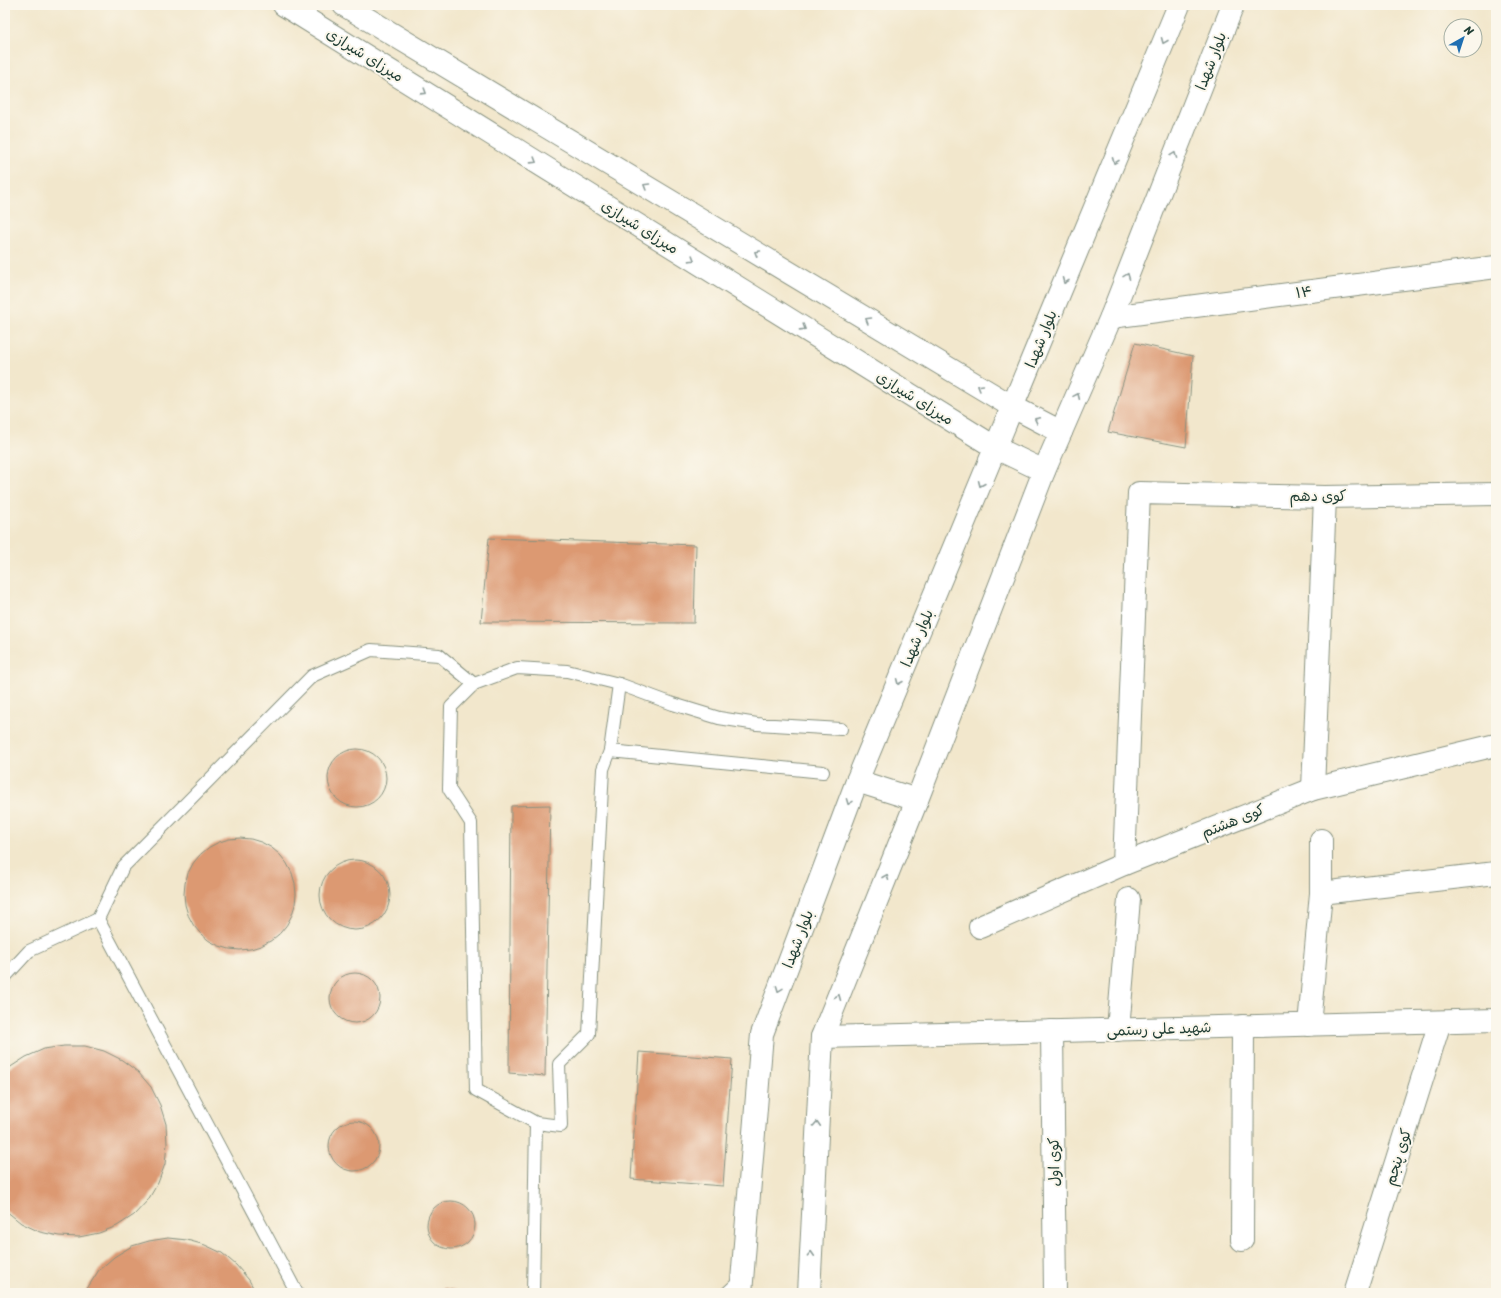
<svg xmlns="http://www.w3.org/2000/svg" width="1501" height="1298" font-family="Sriracha,'Playpen Sans Arabic',sans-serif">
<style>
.building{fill:#dc9972}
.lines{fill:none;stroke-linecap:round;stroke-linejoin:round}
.lane-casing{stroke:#889280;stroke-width:14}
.street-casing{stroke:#889280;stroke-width:24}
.secondary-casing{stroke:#889280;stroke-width:24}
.primary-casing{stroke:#889280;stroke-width:24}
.lane{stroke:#fff;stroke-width:12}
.street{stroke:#fff;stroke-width:22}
.secondary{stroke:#fff;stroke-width:22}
.primary{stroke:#fff;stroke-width:22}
.oneway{stroke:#8f9e9a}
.labels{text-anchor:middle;stroke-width:4;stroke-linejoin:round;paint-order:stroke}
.street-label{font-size:15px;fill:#1f3d34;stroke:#fbf7ec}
</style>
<rect width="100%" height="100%" fill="#fbf7ec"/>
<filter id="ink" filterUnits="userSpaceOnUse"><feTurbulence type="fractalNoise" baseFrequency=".025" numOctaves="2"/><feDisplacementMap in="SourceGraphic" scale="8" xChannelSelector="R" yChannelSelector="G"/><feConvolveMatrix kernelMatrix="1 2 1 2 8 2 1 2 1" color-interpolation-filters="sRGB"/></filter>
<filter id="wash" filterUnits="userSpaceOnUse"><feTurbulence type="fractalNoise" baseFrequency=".012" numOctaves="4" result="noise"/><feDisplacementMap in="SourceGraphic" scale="16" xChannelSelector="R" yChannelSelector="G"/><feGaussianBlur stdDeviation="0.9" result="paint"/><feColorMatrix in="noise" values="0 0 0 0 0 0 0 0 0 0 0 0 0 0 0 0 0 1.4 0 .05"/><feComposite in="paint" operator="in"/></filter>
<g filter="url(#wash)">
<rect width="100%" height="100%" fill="#f2e7cc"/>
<g id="blocks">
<g class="building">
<polygon points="1135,343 1193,356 1186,447 1108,432"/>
<polygon points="489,538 696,545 694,623 481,622"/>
<circle cx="357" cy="778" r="29"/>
<polygon points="550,805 545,1076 509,1073 511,806"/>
<circle cx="240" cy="894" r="56"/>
<circle cx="355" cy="895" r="35"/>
<circle cx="355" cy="998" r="25"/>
<polygon points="64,1046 85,1046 104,1051 122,1060 138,1072 151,1087 160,1105 166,1124 167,1144 165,1164 158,1183 148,1200 134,1215 117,1226 99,1233 79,1237 59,1236 40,1232 21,1223 5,1210 5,1072 9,1068 26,1057 44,1049"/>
<polygon points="639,1052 732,1059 723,1186 631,1179"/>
<circle cx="354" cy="1146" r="25"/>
<circle cx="451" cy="1225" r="24"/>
<polygon points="168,1238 187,1240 205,1245 222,1253 236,1265 249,1280 256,1293 85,1293 88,1287 99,1270 114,1257 132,1246 149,1241"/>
<polygon points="446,1288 455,1290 458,1293 435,1293 438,1290"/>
</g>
</g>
</g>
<g filter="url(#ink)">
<use href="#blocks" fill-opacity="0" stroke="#889280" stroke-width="1"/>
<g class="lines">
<defs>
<g id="lane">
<polyline points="610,751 619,684"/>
<polyline points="823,772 610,751 603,769 589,1034 559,1064 561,1126 536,1123 476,1090 471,823 449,789 451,707 474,684 517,668 567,671 619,684 673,704 719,718 757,724 841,729"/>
<polyline points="98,919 123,867 312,676 371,650 439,655 474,684"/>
<polyline points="5,977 29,951 98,919 297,1293"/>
<polyline points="533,1293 536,1123"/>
<polyline points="727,1293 741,1280"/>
</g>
<g id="street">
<polyline points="1111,317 1496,267"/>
<polyline points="1313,789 1325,497"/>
<polyline points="1124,864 1139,493 1325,497 1496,494"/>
<polyline points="1321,893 1496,873"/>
<polyline points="980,927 1124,864 1313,789 1496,745"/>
<polyline points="1309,1025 1321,893 1321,840"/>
<polyline points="1118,1030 1129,899"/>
<polyline points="1052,1031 1055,1293"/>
<polyline points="1242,1240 1243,1026"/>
<polyline points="1355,1293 1440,1022"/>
</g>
<g id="secondary">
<polyline points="284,5 996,448 1044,471"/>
<polyline points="344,5 1013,407 1061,432"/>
<polyline points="822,1037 1496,1020"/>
</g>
<g id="primary">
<polyline points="857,781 917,800"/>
<polyline points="741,1293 762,1034 857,781 1179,5"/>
<polyline points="809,1293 822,1037 917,800 1044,471 1111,317 1233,5"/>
</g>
</defs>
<use href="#lane" class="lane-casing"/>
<use href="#street" class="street-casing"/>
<use href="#secondary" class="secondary-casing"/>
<use href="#primary" class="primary-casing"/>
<use href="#lane" class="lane"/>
<use href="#street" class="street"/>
<use href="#secondary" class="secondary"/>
<use href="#primary" class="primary"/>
</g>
<defs><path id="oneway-chevron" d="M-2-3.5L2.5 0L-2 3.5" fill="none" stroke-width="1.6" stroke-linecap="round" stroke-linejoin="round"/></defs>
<g class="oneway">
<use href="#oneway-chevron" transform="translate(1164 41) rotate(112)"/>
<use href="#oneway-chevron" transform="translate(424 92) rotate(32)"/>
<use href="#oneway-chevron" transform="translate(1174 155) rotate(-69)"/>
<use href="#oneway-chevron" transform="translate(534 161) rotate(32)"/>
<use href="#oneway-chevron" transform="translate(1115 161) rotate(112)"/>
<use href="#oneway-chevron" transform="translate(646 186) rotate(-149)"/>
<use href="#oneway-chevron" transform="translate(757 253) rotate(-149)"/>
<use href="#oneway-chevron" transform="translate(692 259) rotate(32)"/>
<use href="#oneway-chevron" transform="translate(1127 276) rotate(-69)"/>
<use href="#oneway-chevron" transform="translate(1065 281) rotate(112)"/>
<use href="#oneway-chevron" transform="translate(868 320) rotate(-149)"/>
<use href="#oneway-chevron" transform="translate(803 328) rotate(32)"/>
<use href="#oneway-chevron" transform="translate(980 387) rotate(-149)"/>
<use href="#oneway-chevron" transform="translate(1077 396) rotate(-66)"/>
<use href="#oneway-chevron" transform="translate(1037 420) rotate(-153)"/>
<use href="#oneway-chevron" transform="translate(981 484) rotate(113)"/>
<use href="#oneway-chevron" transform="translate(899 682) rotate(113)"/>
<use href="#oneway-chevron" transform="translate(849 802) rotate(111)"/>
<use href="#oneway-chevron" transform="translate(886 877) rotate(-68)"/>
<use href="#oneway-chevron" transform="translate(779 989) rotate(111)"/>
<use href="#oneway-chevron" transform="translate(838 997) rotate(-68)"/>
<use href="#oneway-chevron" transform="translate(817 1124) rotate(-87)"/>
<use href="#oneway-chevron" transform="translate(811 1254) rotate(-87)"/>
</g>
</g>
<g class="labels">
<g class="street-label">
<text transform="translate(365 55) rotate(32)" y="5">میرزای شیرازی</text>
<text transform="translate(1211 61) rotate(-69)" y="5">بلوار شهدا</text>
<text transform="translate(640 227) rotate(32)" y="5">میرزای شیرازی</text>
<text transform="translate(1304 292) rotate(-7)" y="5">۱۴</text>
<text transform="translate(1041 339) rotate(-68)" y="5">بلوار شهدا</text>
<text transform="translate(915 398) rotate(32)" y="5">میرزای شیرازی</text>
<text x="1318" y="501">کوی دهم</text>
<text transform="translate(917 638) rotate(-67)" y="5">بلوار شهدا</text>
<text transform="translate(1233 821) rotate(-22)" y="5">کوی هشتم</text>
<text transform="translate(798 939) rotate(-69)" y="5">بلوار شهدا</text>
<text transform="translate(1159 1029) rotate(-2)" y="5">شهید علی رستمی</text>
<text transform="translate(1398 1157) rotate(-73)" y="5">کوی پنجم</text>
<text transform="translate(1054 1162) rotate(-91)" y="5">کوی اول</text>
</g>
</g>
<rect width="1501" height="1298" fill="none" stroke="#fbf7ec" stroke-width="20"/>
<g transform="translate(1463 38) rotate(39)"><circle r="19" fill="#fbf7ec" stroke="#a3ada2"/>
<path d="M0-3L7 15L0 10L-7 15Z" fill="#1f6fb2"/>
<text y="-6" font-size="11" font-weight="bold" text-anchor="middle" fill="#1f3d34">N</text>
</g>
</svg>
